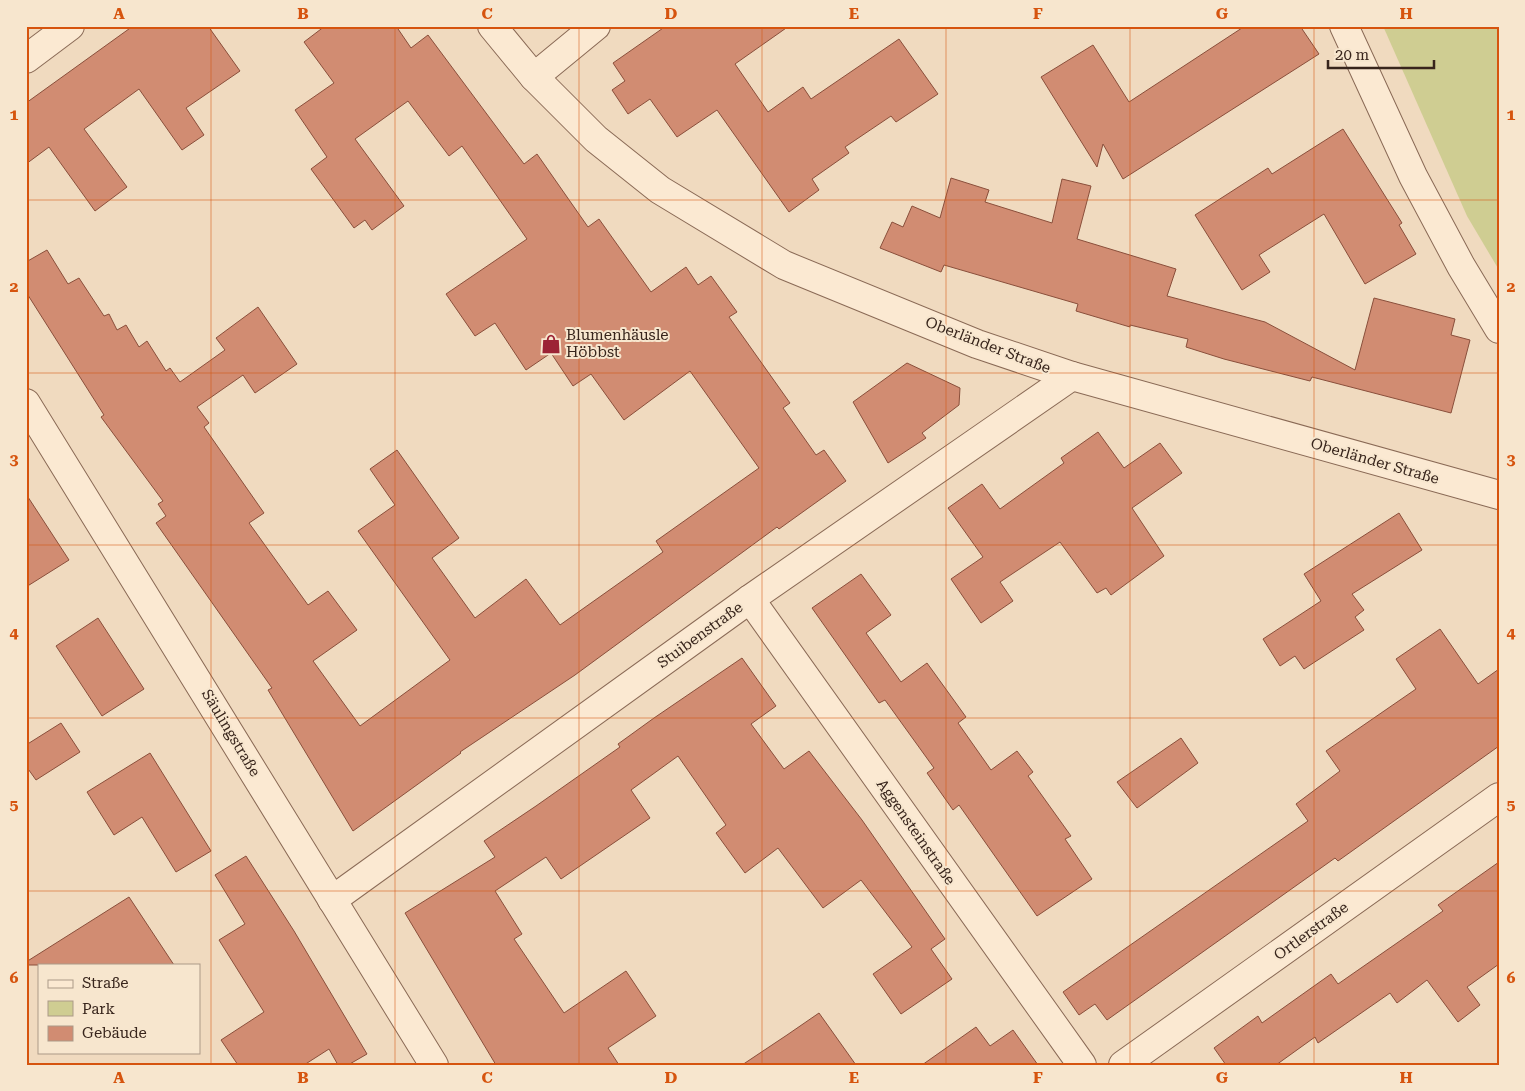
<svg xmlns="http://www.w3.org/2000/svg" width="1525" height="1091" font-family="'Roboto Serif',serif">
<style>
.green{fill:#cfcd92}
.building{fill:#d18c72;stroke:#8a4f3b}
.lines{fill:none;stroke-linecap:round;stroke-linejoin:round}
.minor-casing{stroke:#8a6a56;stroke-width:30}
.minor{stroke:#fbe9d2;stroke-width:28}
.grid{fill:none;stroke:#d6540e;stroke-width:1;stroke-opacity:0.55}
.labels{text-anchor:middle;stroke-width:4;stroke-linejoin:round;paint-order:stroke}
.poi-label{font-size:15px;fill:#38251c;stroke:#f7e6ce;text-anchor:start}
.street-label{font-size:15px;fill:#38251c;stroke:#f7e6ce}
.neatline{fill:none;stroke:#d6540e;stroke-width:2}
.grid-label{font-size:16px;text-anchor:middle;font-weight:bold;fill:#d6540e}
</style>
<rect width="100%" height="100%" fill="#f0dabf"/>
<polygon class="green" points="1383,26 1499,26 1499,270 1467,216"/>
<g class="building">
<polygon points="133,26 208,26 240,71 186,108 204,135 182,150 139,89 84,129 127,187 95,211 49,147 26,164 26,103"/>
<polygon points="325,26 396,26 411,48 428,35 524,164 537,154 588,227 599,219 651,292 686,267 698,285 711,276 737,312 729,317 790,403 783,408 816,455 824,450 846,481 779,529 777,527 575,675 460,752 461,753 353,831 268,690 272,688 156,523 166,516 158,504 163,501 101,417 104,415 26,292 26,262 47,250 68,284 79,278 104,316 109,314 117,330 126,325 139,347 147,341 166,371 170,368 180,382 225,350 216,338 258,307 297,364 255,393 243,375 197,407 209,423 204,427 264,513 249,523 308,605 328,591 357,630 313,661 360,726 450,660 358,531 395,505 370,469 397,450 459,538 432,558 475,618 526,579 560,625 663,552 656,541 759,468 690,371 624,420 591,374 573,386 551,353 526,370 495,323 475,336 446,294 527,239 462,146 449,156 408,101 355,139 404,206 372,230 365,220 354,228 311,169 327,157 295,110 334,83 304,42"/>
<polygon points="666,26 789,26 735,64 768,112 803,87 811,99 899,39 938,94 896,122 891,116 845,147 849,153 812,179 819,190 789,212 717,110 677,137 650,99 628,114 612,90 625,81 613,63"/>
<polygon points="1245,26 1300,26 1319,54 1123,179 1103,144 1097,167 1041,77 1093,45 1129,102"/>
<polygon points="1343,129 1402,223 1399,225 1416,254 1365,284 1324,214 1259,255 1270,272 1242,290 1195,215 1268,168 1272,174"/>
<polygon points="951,178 989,190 985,202 1052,223 1062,179 1091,186 1077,239 1176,269 1167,296 1265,322 1355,370 1374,298 1455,319 1451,335 1470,340 1451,413 1312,377 1310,381 1224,359 1186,347 1188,339 1130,325 1130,327 1076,311 1078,304 944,265 941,272 880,248 892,222 903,227 912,206 940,218"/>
<polygon points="907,363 960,388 959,405 922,433 926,438 888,463 853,402"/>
<polygon points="1098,432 1124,468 1160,443 1182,473 1132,508 1164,556 1111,595 1106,588 1097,593 1060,542 1000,582 1013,601 981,623 951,579 983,557 948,508 982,484 1000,509 1064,463 1061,458"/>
<polygon points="26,494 69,560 26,587"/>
<polygon points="1399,513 1422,550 1352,594 1364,610 1355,617 1364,630 1304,669 1295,656 1280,666 1263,639 1321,601 1304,574"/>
<polygon points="861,574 891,615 866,633 901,682 927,663 966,717 958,723 991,770 1017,751 1033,772 1028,776 1071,836 1065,839 1092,879 1037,916 959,805 953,810 927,773 934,768 885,700 879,703 812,608"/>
<polygon points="98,618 144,689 102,716 56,646"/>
<polygon points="1440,629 1478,684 1499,669 1499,746 1338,861 1335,858 1107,1020 1095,1004 1079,1015 1063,992 1308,821 1296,804 1340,771 1326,751 1416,689 1396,659"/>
<polygon points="742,658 776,706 751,724 784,769 809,751 862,820 945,939 931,949 952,979 901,1014 873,974 912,947 861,880 823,908 778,848 745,873 716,833 726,825 678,756 631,790 650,818 561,879 546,857 495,891 522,934 514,939 564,1013 626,971 656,1016 608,1048 619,1065 496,1065 405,913 495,857 484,841 536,806 620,747 618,744 654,718"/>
<polygon points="61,723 80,752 36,780 26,766 26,745"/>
<polygon points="1181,738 1198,763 1137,808 1117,782"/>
<polygon points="150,753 211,851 176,872 142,817 114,835 87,792"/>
<polygon points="246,856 294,931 367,1054 348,1065 338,1065 329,1049 304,1065 238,1065 221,1040 264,1012 219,940 245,924 215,875"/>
<polygon points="1499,862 1499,964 1467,987 1480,1005 1458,1022 1427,980 1397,1003 1390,993 1318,1043 1315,1037 1276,1065 1226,1065 1214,1048 1258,1016 1262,1023 1331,974 1338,984 1443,911 1438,905"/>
<polygon points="129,897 174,965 26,965 26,962"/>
<polygon points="819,1013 856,1065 742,1065 787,1035"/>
<polygon points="976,1027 990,1046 1013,1030 1038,1065 922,1065"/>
</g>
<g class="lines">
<defs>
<g id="minor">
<polyline points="492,26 534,77 596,139 660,190 784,265 977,344 1072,376 1499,495"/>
<polyline points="1344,26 1413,176 1461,266 1499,329"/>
<polyline points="26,59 70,26"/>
<polyline points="534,77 596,26"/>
<polyline points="26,403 434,1065"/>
<polyline points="750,599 1082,1065"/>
<polyline points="332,900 750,599 1072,376"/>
<polyline points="1123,1065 1499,797"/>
</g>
</defs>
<use href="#minor" class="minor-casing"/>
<use href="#minor" class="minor"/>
</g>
<path class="grid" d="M211,26V1065M395,26V1065M579,26V1065M762,26V1065M946,26V1065M1130,26V1065M1314,26V1065M26,200H1499M26,373H1499M26,545H1499M26,718H1499M26,891H1499"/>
<defs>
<symbol id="shop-bare" viewBox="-9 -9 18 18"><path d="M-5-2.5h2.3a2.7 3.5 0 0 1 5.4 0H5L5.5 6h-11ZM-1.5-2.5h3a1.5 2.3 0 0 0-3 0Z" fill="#9c2335" stroke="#f7e6ce" stroke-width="2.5" paint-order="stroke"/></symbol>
</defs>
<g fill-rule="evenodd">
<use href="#shop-bare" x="537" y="330" width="28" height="28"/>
</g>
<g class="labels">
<g class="poi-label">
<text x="566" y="340">Blumenhäusle<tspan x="566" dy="17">Höbbst</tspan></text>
</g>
<g class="street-label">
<text transform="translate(988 345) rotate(21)" y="5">Oberländer Straße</text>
<text transform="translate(1375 461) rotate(16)" y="5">Oberländer Straße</text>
<text transform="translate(700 635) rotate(-36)" y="5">Stuibenstraße</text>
<text transform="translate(231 733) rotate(59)" y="5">Säulingstraße</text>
<text transform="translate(916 832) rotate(55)" y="5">Aggensteinstraße</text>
<text transform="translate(1311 931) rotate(-36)" y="5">Ortlerstraße</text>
</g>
</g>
<rect width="1525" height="1091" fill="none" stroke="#f7e6ce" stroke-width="55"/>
<rect x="38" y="964" width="162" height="90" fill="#f7e6ce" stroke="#ab9987"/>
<rect x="48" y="980" width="25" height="8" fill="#fbe9d2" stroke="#ab9987"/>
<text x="82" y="988" font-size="15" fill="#38251c">Straße</text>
<rect x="48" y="1001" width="25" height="15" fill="#cfcd92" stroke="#ab9987"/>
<text x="82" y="1014" font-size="15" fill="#38251c">Park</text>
<rect x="48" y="1026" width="25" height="15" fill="#d18c72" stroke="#ab9987"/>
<text x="82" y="1038" font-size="15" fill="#38251c">Gebäude</text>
<path d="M1328 60v8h106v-8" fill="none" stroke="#38251c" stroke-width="2.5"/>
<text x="1335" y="60" font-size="15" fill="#38251c" stroke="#f7e6ce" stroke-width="4" paint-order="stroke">20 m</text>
<rect x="28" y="28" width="1470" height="1036" class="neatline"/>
<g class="grid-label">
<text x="119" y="19">A</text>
<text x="303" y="19">B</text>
<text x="487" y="19">C</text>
<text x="671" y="19">D</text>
<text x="854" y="19">E</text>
<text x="1038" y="19">F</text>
<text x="1222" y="19">G</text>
<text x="1406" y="19">H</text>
<text x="14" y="120">1</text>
<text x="1511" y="120">1</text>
<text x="14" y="292">2</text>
<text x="1511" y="292">2</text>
<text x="14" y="465">3</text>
<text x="1511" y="465">3</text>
<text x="14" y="638">4</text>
<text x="1511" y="638">4</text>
<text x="14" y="810">5</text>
<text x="1511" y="810">5</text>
<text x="14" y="983">6</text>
<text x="1511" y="983">6</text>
<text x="119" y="1083">A</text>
<text x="303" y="1083">B</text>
<text x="487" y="1083">C</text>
<text x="671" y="1083">D</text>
<text x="854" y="1083">E</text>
<text x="1038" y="1083">F</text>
<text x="1222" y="1083">G</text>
<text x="1406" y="1083">H</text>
</g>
</svg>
